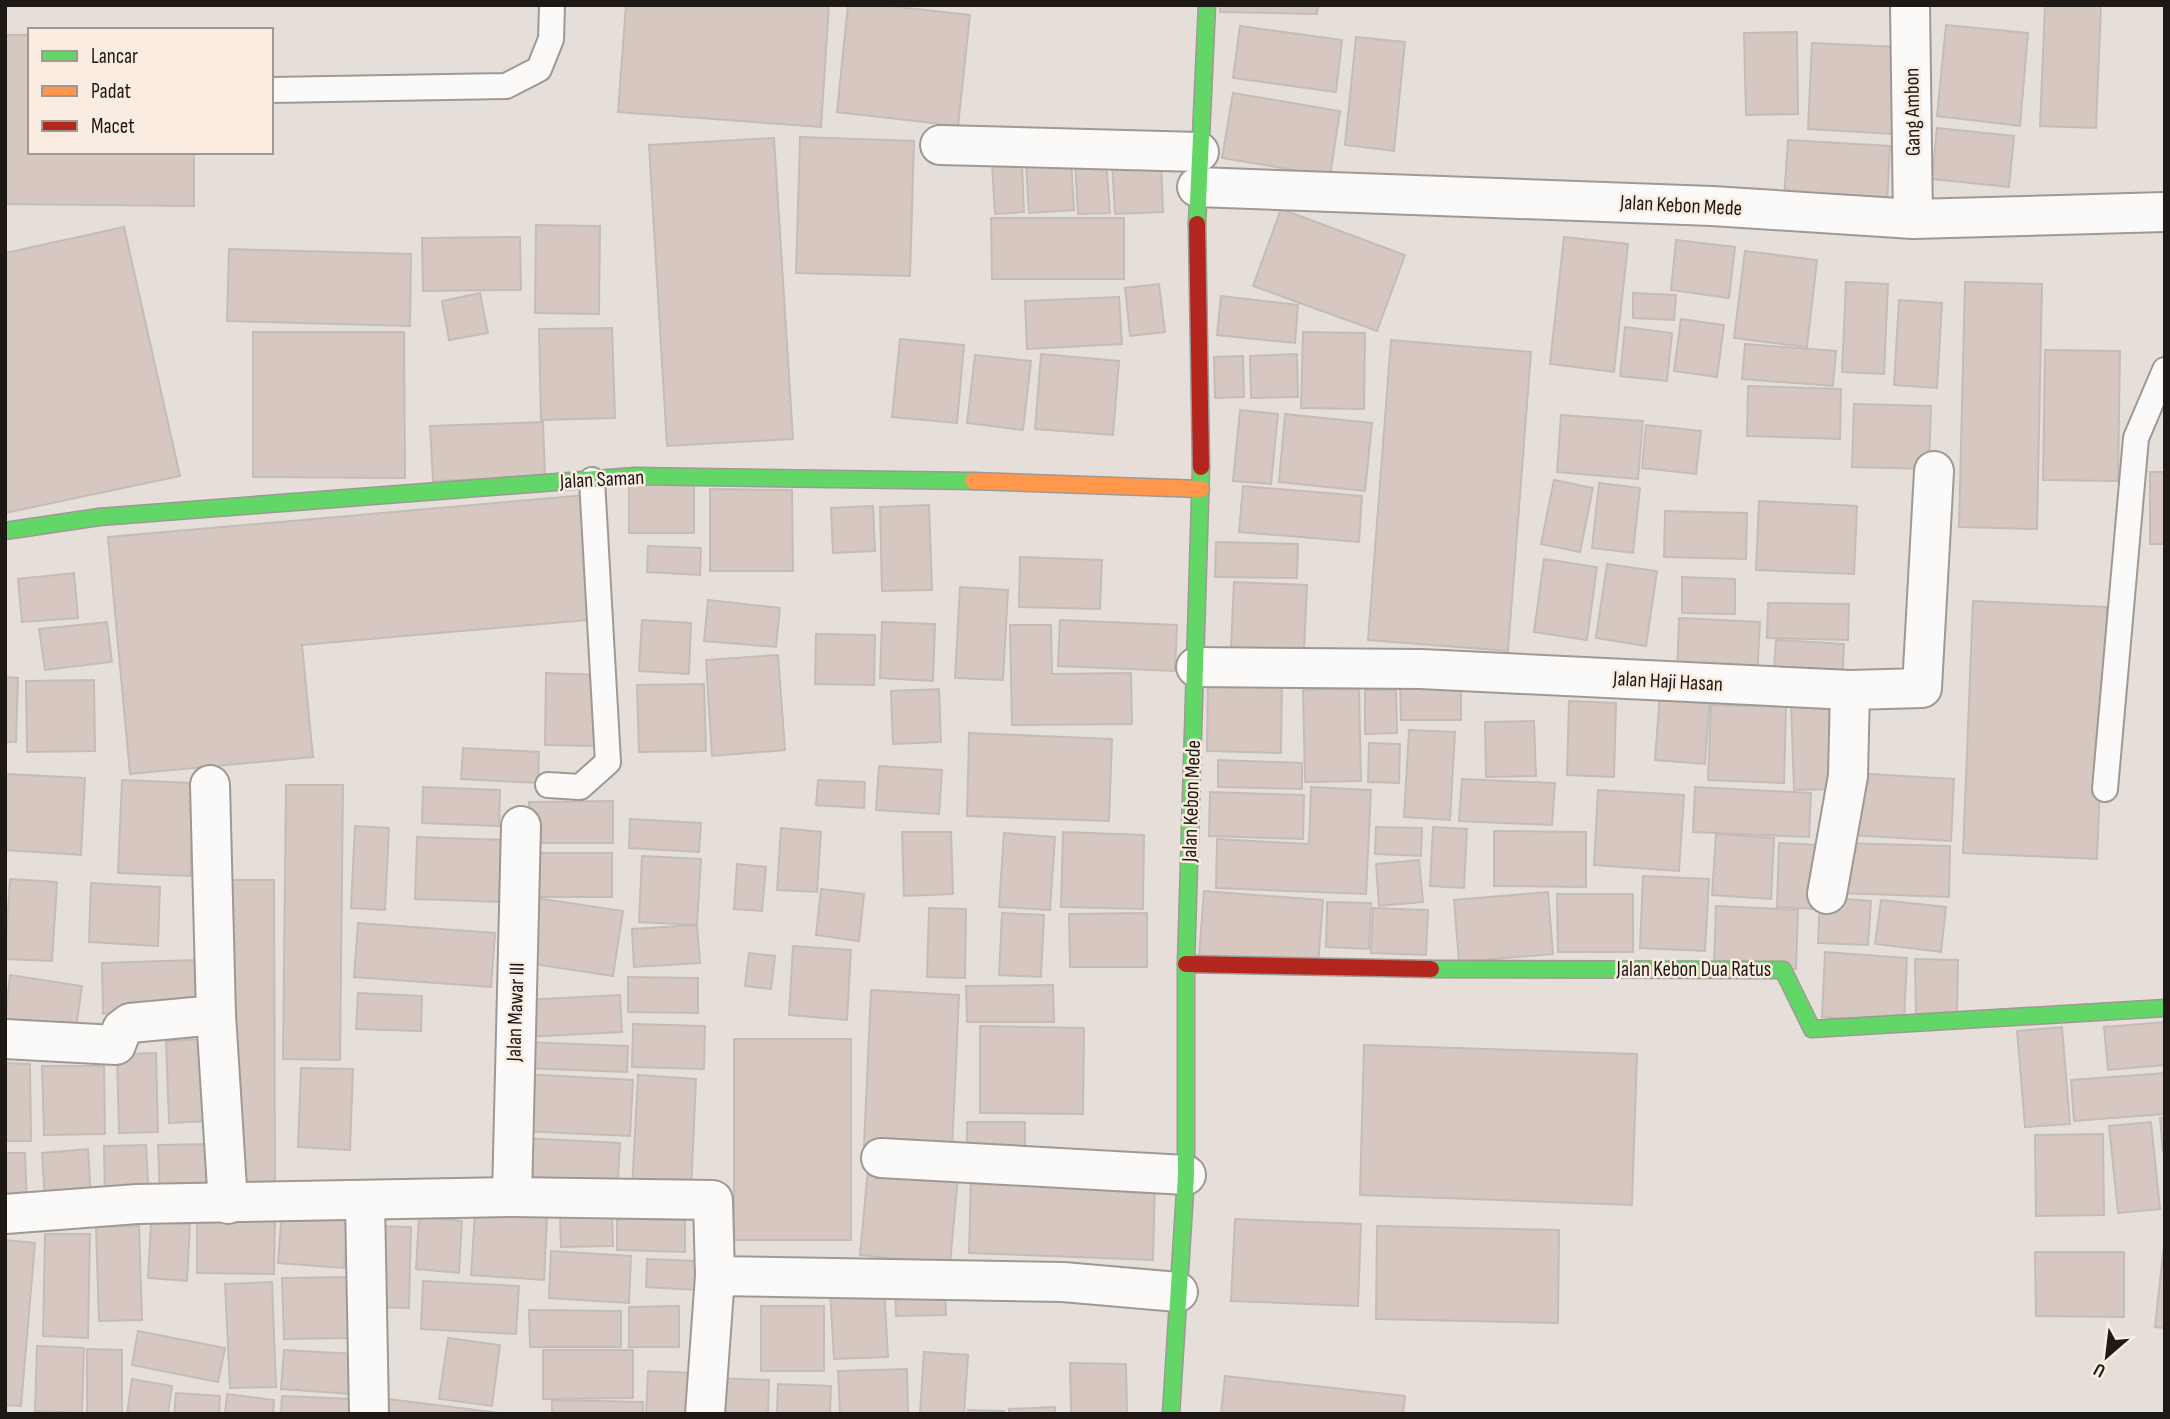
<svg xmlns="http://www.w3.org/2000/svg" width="2170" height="1419" font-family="'Sofia Sans Condensed',sans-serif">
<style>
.building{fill:#d6c7c1;stroke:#c3bcb8;stroke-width:2}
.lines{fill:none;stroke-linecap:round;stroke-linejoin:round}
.lane-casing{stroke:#9e9994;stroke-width:28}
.street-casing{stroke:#9e9994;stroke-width:42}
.fast-casing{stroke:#9e9994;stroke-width:19}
.slow-casing{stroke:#9e9994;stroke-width:19}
.jam-casing{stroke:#9e9994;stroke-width:19}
.lane{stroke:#fbfaf9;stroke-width:24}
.street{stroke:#fbfaf9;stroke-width:38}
.fast{stroke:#63d668;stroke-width:16}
.slow{stroke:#ff974d;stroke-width:16}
.jam{stroke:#b3261e;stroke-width:16}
.labels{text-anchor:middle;stroke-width:5;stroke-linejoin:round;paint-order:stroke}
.street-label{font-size:21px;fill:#1e1915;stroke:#faece0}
</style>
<rect width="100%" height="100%" fill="#e6dfd9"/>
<g class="building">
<polygon points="626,5 829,5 821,127 618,112"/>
<polygon points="848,5 880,5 970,15 958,126 837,112"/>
<polygon points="1220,5 1318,5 1317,14 1220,12"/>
<polygon points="2045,5 2101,5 2096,128 2040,126"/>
<polygon points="1946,25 2028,33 2020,126 1937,116"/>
<polygon points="1240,26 1342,40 1336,92 1233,78"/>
<polygon points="1797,32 1798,114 1746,115 1744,33"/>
<polygon points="5,35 30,35 30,152 194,152 194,206 5,204"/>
<polygon points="1356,37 1405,42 1394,151 1345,145"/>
<polygon points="1812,43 1899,47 1895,134 1808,129"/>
<polygon points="1233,93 1340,111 1330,176 1222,158"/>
<polygon points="1937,128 2014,136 2009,187 1932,179"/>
<polygon points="800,137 914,141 910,276 796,273"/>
<polygon points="774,138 793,439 667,446 649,145"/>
<polygon points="1788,140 1890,146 1887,205 1784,198"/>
<polygon points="1106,159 1110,213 1078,214 1075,161"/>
<polygon points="1161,159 1163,212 1115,214 1112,161"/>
<polygon points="1071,160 1074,210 1029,213 1026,163"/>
<polygon points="1022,164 1024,212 995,214 992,165"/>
<polygon points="1281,209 1405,255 1377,331 1253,286"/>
<polygon points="991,218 1124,218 1124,279 992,279"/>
<polygon points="536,225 600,226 599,314 535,313"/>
<polygon points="124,227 180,476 5,513 5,253"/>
<polygon points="520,237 521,290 423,291 422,238"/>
<polygon points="1564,237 1628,244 1614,372 1550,364"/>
<polygon points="1676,240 1735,247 1729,298 1671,290"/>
<polygon points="229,249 411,254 410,326 227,321"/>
<polygon points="1745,251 1817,260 1807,347 1734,338"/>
<polygon points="1846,282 1888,284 1884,374 1842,372"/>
<polygon points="1965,282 2042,284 2037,529 1959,527"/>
<polygon points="1159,284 1165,332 1130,336 1125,288"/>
<polygon points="480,293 488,333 449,340 442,301"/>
<polygon points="1633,293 1676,295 1674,320 1633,318"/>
<polygon points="1221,296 1298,305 1295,343 1217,335"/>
<polygon points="1119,297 1122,344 1027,349 1025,301"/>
<polygon points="1899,300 1942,303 1937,388 1894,385"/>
<polygon points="1681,319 1724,325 1717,377 1674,371"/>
<polygon points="1625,327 1672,333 1667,381 1620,376"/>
<polygon points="612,328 615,418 541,420 539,329"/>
<polygon points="253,332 404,332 405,478 253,477"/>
<polygon points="1303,332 1365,333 1364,409 1301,408"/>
<polygon points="900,339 964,345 957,423 892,417"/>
<polygon points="1391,340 1531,352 1508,651 1368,640"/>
<polygon points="1745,344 1836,351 1833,386 1742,379"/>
<polygon points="2045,350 2120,351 2118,481 2043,480"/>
<polygon points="1041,354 1119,361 1113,435 1035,429"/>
<polygon points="1297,354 1298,397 1251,398 1250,356"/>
<polygon points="975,355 1031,361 1023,430 967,423"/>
<polygon points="1243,356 1244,397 1215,398 1214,357"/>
<polygon points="1748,386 1841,389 1840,439 1747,436"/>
<polygon points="1854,404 1931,406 1929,469 1852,467"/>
<polygon points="1240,410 1278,414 1271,484 1233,481"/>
<polygon points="1285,414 1372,423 1365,491 1279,482"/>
<polygon points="1561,415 1643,421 1638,479 1557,472"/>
<polygon points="543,422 545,477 433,481 430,426"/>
<polygon points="1646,425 1701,431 1696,474 1642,468"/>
<rect x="2150" y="472" width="15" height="72"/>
<polygon points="1554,480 1593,488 1580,552 1541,544"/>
<polygon points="1599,483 1640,488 1633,553 1592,548"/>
<rect x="629" y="485" width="65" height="48"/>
<polygon points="1243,486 1362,496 1359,542 1239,532"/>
<polygon points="710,489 792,490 793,571 710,571"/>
<polygon points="586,495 598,619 302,645 313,757 130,774 108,537"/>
<polygon points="1759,501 1857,506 1854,574 1756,570"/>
<polygon points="929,505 932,590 882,591 880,507"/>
<polygon points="873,506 875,551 833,553 831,508"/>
<polygon points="1665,511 1747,513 1746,559 1664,557"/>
<polygon points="1216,542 1298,544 1297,578 1215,577"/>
<polygon points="648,546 701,548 700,575 647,572"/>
<polygon points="1020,557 1102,560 1100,609 1019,607"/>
<polygon points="1544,559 1597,567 1587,640 1534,632"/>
<polygon points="1607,564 1657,571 1646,646 1596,638"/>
<polygon points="74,573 78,618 22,622 18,579"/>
<polygon points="1682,577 1735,579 1735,614 1682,613"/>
<polygon points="1234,582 1307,585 1304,651 1231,648"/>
<polygon points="960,587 1008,590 1003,680 955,678"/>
<polygon points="708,600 780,608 776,647 704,641"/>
<polygon points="1973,601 2107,607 2097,859 1963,853"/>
<polygon points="1768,603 1849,604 1848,640 1767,638"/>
<polygon points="1679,618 1760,622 1757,678 1677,675"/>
<polygon points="642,620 691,623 689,674 639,671"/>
<polygon points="1060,620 1177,625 1175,671 1058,666"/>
<polygon points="107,622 112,662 45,670 39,629"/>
<polygon points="882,622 935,624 933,681 880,678"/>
<polygon points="1010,625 1051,625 1052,674 1131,673 1132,724 1012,725"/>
<polygon points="816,634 875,635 874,685 815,684"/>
<polygon points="1776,640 1844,644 1842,688 1773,683"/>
<polygon points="778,655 785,750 712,756 706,660"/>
<polygon points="546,673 601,675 600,746 545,745"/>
<polygon points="5,677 18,678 16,742 5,742"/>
<polygon points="1208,679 1282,681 1281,753 1207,751"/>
<polygon points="94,680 95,751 27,752 26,681"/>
<polygon points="1400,681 1461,681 1461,720 1401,720"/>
<polygon points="704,684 706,751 639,752 637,685"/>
<polygon points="939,689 941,742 893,744 891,691"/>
<polygon points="1359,689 1361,781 1305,782 1303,690"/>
<polygon points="1365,690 1396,690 1397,733 1365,734"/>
<polygon points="1660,692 1710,696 1705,764 1655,760"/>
<polygon points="1569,701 1616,703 1614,777 1567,775"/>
<polygon points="1841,702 1844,789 1794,790 1791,703"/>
<polygon points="1711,705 1786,707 1784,783 1708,780"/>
<polygon points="1534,721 1536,776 1486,777 1485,722"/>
<polygon points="1409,730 1455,732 1450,820 1404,817"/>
<polygon points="969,733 1112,739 1109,821 967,816"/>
<polygon points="1369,743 1400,744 1399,783 1368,782"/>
<polygon points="463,748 539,752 538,783 461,779"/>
<polygon points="1218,760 1302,763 1302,789 1218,787"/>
<polygon points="879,766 942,770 939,814 876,810"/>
<polygon points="1853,773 1954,779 1951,841 1850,835"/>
<polygon points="5,774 85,778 81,855 5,850"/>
<polygon points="1462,779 1555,783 1552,825 1459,821"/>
<polygon points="122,780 194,783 190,876 118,873"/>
<polygon points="818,780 865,782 864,808 816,805"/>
<polygon points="286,785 343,785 340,1060 283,1059"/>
<polygon points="423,787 500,790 499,826 422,823"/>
<polygon points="1311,787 1371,790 1366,894 1216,888 1217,839 1309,844"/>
<polygon points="1695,787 1811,793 1809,837 1693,832"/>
<polygon points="1598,790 1684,795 1679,871 1594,865"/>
<polygon points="1210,792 1304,795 1303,839 1209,836"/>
<polygon points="613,801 613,843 530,843 529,802"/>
<polygon points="630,819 701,823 699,852 629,848"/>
<polygon points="355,826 389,828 385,910 351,908"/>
<polygon points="1376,827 1422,828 1421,856 1375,854"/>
<polygon points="1433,827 1467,829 1464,888 1430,886"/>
<polygon points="781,828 821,832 817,892 777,890"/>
<polygon points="1494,831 1586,832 1586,887 1494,886"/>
<polygon points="902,832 951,832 953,894 904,896"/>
<polygon points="1063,832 1144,835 1143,909 1061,907"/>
<polygon points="1004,833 1055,837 1050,910 999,907"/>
<polygon points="1716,834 1774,838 1771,899 1712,895"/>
<polygon points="417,837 505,840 503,902 415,899"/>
<polygon points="1779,843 1819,845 1817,909 1777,907"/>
<polygon points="1840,843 1950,846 1949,897 1839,893"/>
<rect x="530" y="853" width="82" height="44"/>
<polygon points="642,856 701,859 697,925 639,922"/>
<polygon points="1419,860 1423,902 1379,906 1376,864"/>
<polygon points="737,864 766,867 762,911 734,909"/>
<polygon points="1643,876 1709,879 1705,951 1640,948"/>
<polygon points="10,879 57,882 52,961 5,959"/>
<polygon points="228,880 274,880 275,1185 230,1186"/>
<polygon points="91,883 160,887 158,946 89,942"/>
<polygon points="821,889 864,894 859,941 816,935"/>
<polygon points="1204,891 1323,900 1318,966 1199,957"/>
<polygon points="1548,892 1553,954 1459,962 1454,900"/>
<polygon points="1557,894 1633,894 1633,952 1558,952"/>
<polygon points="530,897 623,911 613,976 520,962"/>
<polygon points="1820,897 1871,901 1868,945 1818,943"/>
<polygon points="1881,900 1946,907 1941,952 1875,944"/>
<polygon points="1327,902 1371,903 1369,949 1326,947"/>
<polygon points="1716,906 1798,910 1796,969 1714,965"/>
<polygon points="929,908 966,909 965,978 927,977"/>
<polygon points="1373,908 1428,910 1426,955 1371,953"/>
<polygon points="1002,913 1044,915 1041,977 999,975"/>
<polygon points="1147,913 1147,967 1070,967 1069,914"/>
<polygon points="358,923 495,933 491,987 354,977"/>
<polygon points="697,925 700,963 634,967 632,929"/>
<polygon points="793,946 851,950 847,1020 789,1015"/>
<polygon points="1825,952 1907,958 1904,1022 1822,1017"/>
<polygon points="749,953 775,956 771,989 745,986"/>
<polygon points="1915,959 1958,960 1957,1016 1916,1016"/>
<polygon points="197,960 199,1011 103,1014 102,963"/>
<polygon points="10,975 82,986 75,1035 5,1024"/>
<polygon points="628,977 698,978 698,1013 628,1012"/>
<polygon points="1053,985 1054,1022 967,1022 966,986"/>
<polygon points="871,990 959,995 952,1150 864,1146"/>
<polygon points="358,993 422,996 421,1031 356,1029"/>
<polygon points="620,995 622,1032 525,1037 523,1000"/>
<polygon points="2165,1022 2165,1065 2108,1070 2104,1027"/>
<polygon points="633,1024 705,1026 704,1069 632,1067"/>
<polygon points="980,1026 1084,1028 1083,1114 980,1113"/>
<polygon points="2062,1027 2070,1124 2025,1127 2017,1031"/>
<polygon points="208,1039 211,1121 169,1123 166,1041"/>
<rect x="734" y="1039" width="117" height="201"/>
<polygon points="523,1042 628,1046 627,1072 522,1068"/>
<polygon points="1364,1045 1637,1054 1632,1205 1360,1195"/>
<polygon points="156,1053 158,1132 119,1133 117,1054"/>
<polygon points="5,1063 30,1064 31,1141 5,1141"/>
<polygon points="42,1066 104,1066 105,1134 44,1135"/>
<polygon points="301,1068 353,1069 350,1150 298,1147"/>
<polygon points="2165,1073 2165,1114 2074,1121 2071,1080"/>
<polygon points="524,1074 633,1080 630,1136 521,1131"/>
<polygon points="638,1075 696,1079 691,1192 632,1189"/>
<polygon points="2160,1118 2165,1118 2165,1152 2163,1152"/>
<rect x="967" y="1122" width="58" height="30"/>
<polygon points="2151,1122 2160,1209 2118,1213 2109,1126"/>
<polygon points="2103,1134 2104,1215 2036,1216 2035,1135"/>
<polygon points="523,1138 620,1143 617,1194 520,1189"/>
<polygon points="211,1144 213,1192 160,1194 158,1145"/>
<polygon points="146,1145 149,1198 105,1200 104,1146"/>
<polygon points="88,1149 91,1198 45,1201 42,1153"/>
<polygon points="5,1153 25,1153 27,1209 5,1210"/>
<polygon points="868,1168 958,1176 950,1264 860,1255"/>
<polygon points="971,1175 1155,1181 1153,1260 969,1253"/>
<polygon points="282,1211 348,1217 344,1268 278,1263"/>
<polygon points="475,1212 547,1217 544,1280 471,1275"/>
<polygon points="197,1214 275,1215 274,1274 197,1273"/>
<polygon points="560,1216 612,1216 613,1246 561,1247"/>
<polygon points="419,1217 462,1221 459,1273 416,1269"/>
<polygon points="617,1219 685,1220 685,1252 617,1250"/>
<polygon points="1235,1219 1361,1224 1358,1306 1231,1301"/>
<polygon points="151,1222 190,1224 187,1281 148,1278"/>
<polygon points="139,1226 142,1320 99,1321 96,1227"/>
<polygon points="371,1226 411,1227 409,1308 369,1307"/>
<polygon points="1377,1226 1559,1230 1558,1323 1376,1319"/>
<polygon points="45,1234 90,1234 88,1338 43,1336"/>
<polygon points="2165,1236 2165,1328 2155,1327"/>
<polygon points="5,1240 35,1243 21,1406 5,1405"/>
<polygon points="551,1251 631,1256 629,1303 549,1298"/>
<polygon points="2035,1252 2124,1252 2124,1317 2036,1316"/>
<polygon points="647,1259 697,1261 696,1290 646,1287"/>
<polygon points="351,1277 352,1338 284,1339 282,1278"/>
<polygon points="423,1281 519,1286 516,1334 421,1329"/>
<polygon points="272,1282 276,1387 230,1388 225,1284"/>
<polygon points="945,1285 946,1315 896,1316 895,1286"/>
<polygon points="884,1287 888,1357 834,1359 830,1290"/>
<polygon points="679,1306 679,1347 629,1347 629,1307"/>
<rect x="761" y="1306" width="63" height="65"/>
<polygon points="529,1310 621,1311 621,1347 530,1347"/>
<polygon points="138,1331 225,1348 218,1382 132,1365"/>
<polygon points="448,1338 500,1345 492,1406 439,1399"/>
<polygon points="37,1346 84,1348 82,1413 35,1411"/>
<polygon points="87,1349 122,1350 122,1414 87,1414"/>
<polygon points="284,1350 354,1354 351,1394 281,1389"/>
<polygon points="543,1350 633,1350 633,1398 543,1399"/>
<polygon points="924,1352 968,1355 964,1414 920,1414"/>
<polygon points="1070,1363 1126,1364 1127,1414 1071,1414"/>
<polygon points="907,1369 908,1414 840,1414 838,1371"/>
<polygon points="648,1371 692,1373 690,1414 646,1414"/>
<polygon points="1225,1376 1405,1396 1403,1414 1221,1414"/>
<polygon points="711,1378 769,1380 768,1414 710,1414"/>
<polygon points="132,1379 172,1386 168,1414 127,1414"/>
<polygon points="778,1384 831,1386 830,1414 777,1414"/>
<polygon points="176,1393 220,1396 219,1414 174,1414"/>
<polygon points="227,1394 274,1400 273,1414 225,1414"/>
<polygon points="282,1396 352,1399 352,1414 281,1414"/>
<polygon points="380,1398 508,1414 379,1414"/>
<polygon points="552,1400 643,1402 643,1414 552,1414"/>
<polygon points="1055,1407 1055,1414 1009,1414 1009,1409"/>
<polygon points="968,1410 1004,1411 1004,1414 968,1414"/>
</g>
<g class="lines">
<defs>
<g id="lane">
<polyline points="271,90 506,86 539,69 551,39 552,5"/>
<polyline points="548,785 580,787 608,762 592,480"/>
<polyline points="2105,789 2136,438 2165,370"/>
</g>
<g id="street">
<polyline points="1910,5 1913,219"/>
<polyline points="940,145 1199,152"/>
<polyline points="1197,187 1712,206 1913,219 2165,212"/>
<polyline points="1196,667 1421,669 1850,690 1922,688 1934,471"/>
<polyline points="210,785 216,1015 228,1204"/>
<polyline points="1827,894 1848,776 1850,690"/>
<polyline points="5,1039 116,1045 122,1029 130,1023 216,1015"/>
<polyline points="881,1158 1186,1175"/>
<polyline points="512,1197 521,826"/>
<polyline points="365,1202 369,1414"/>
<polyline points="5,1214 137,1204 512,1197 713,1200 715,1276 705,1414"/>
<polyline points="715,1276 1063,1282 1178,1292"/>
</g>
<g id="fast">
<polyline points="1197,224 1207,5"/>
<polyline points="5,531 99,517 635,476 973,481"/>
<polyline points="1431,969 1783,970 1812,1029 2165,1008"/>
<polyline points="1171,1414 1186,1175 1186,964 1201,467"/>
</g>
<polyline id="slow" points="973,481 1201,489"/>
<g id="jam">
<polyline points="1197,224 1201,467"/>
<polyline points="1186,964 1431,969"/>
</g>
</defs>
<use href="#lane" class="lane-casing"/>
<use href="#street" class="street-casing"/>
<use href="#fast" class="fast-casing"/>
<use href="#slow" class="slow-casing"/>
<use href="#jam" class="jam-casing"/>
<use href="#lane" class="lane"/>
<use href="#street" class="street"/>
<use href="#fast" class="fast"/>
<use href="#slow" class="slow"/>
<use href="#jam" class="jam"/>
</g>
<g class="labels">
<g class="street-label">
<text transform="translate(1912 112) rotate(-91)" y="7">Gang Ambon</text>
<text transform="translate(1681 205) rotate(3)" y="7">Jalan Kebon Mede</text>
<text transform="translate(602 479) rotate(-3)" y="7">Jalan Saman</text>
<text transform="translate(1668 681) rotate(3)" y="7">Jalan Haji Hasan</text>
<text transform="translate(1191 801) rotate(-88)" y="7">Jalan Kebon Mede</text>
<text x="1694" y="976">Jalan Kebon Dua Ratus</text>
<text transform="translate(515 1012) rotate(-88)" y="7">Jalan Mawar III</text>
</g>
</g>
<rect width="2170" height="1419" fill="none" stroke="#1e1915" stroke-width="14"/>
<rect x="28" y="28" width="245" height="126" fill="#faece0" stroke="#a2988f" stroke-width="2"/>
<rect x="42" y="51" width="35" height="10" fill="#63d668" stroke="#a2988f" stroke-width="2"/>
<text x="91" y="63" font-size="21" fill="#1e1915">Lancar</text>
<rect x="42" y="86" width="35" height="10" fill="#ff974d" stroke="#a2988f" stroke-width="2"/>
<text x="91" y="98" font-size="21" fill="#1e1915">Padat</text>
<rect x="42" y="121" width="35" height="10" fill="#b3261e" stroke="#a2988f" stroke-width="2"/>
<text x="91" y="133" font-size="21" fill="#1e1915">Macet</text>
<g transform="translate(2107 1356) rotate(208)" stroke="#faece0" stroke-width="5" paint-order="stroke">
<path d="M0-5L12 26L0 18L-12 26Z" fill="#1e1915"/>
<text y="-10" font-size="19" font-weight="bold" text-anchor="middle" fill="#1e1915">U</text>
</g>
</svg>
